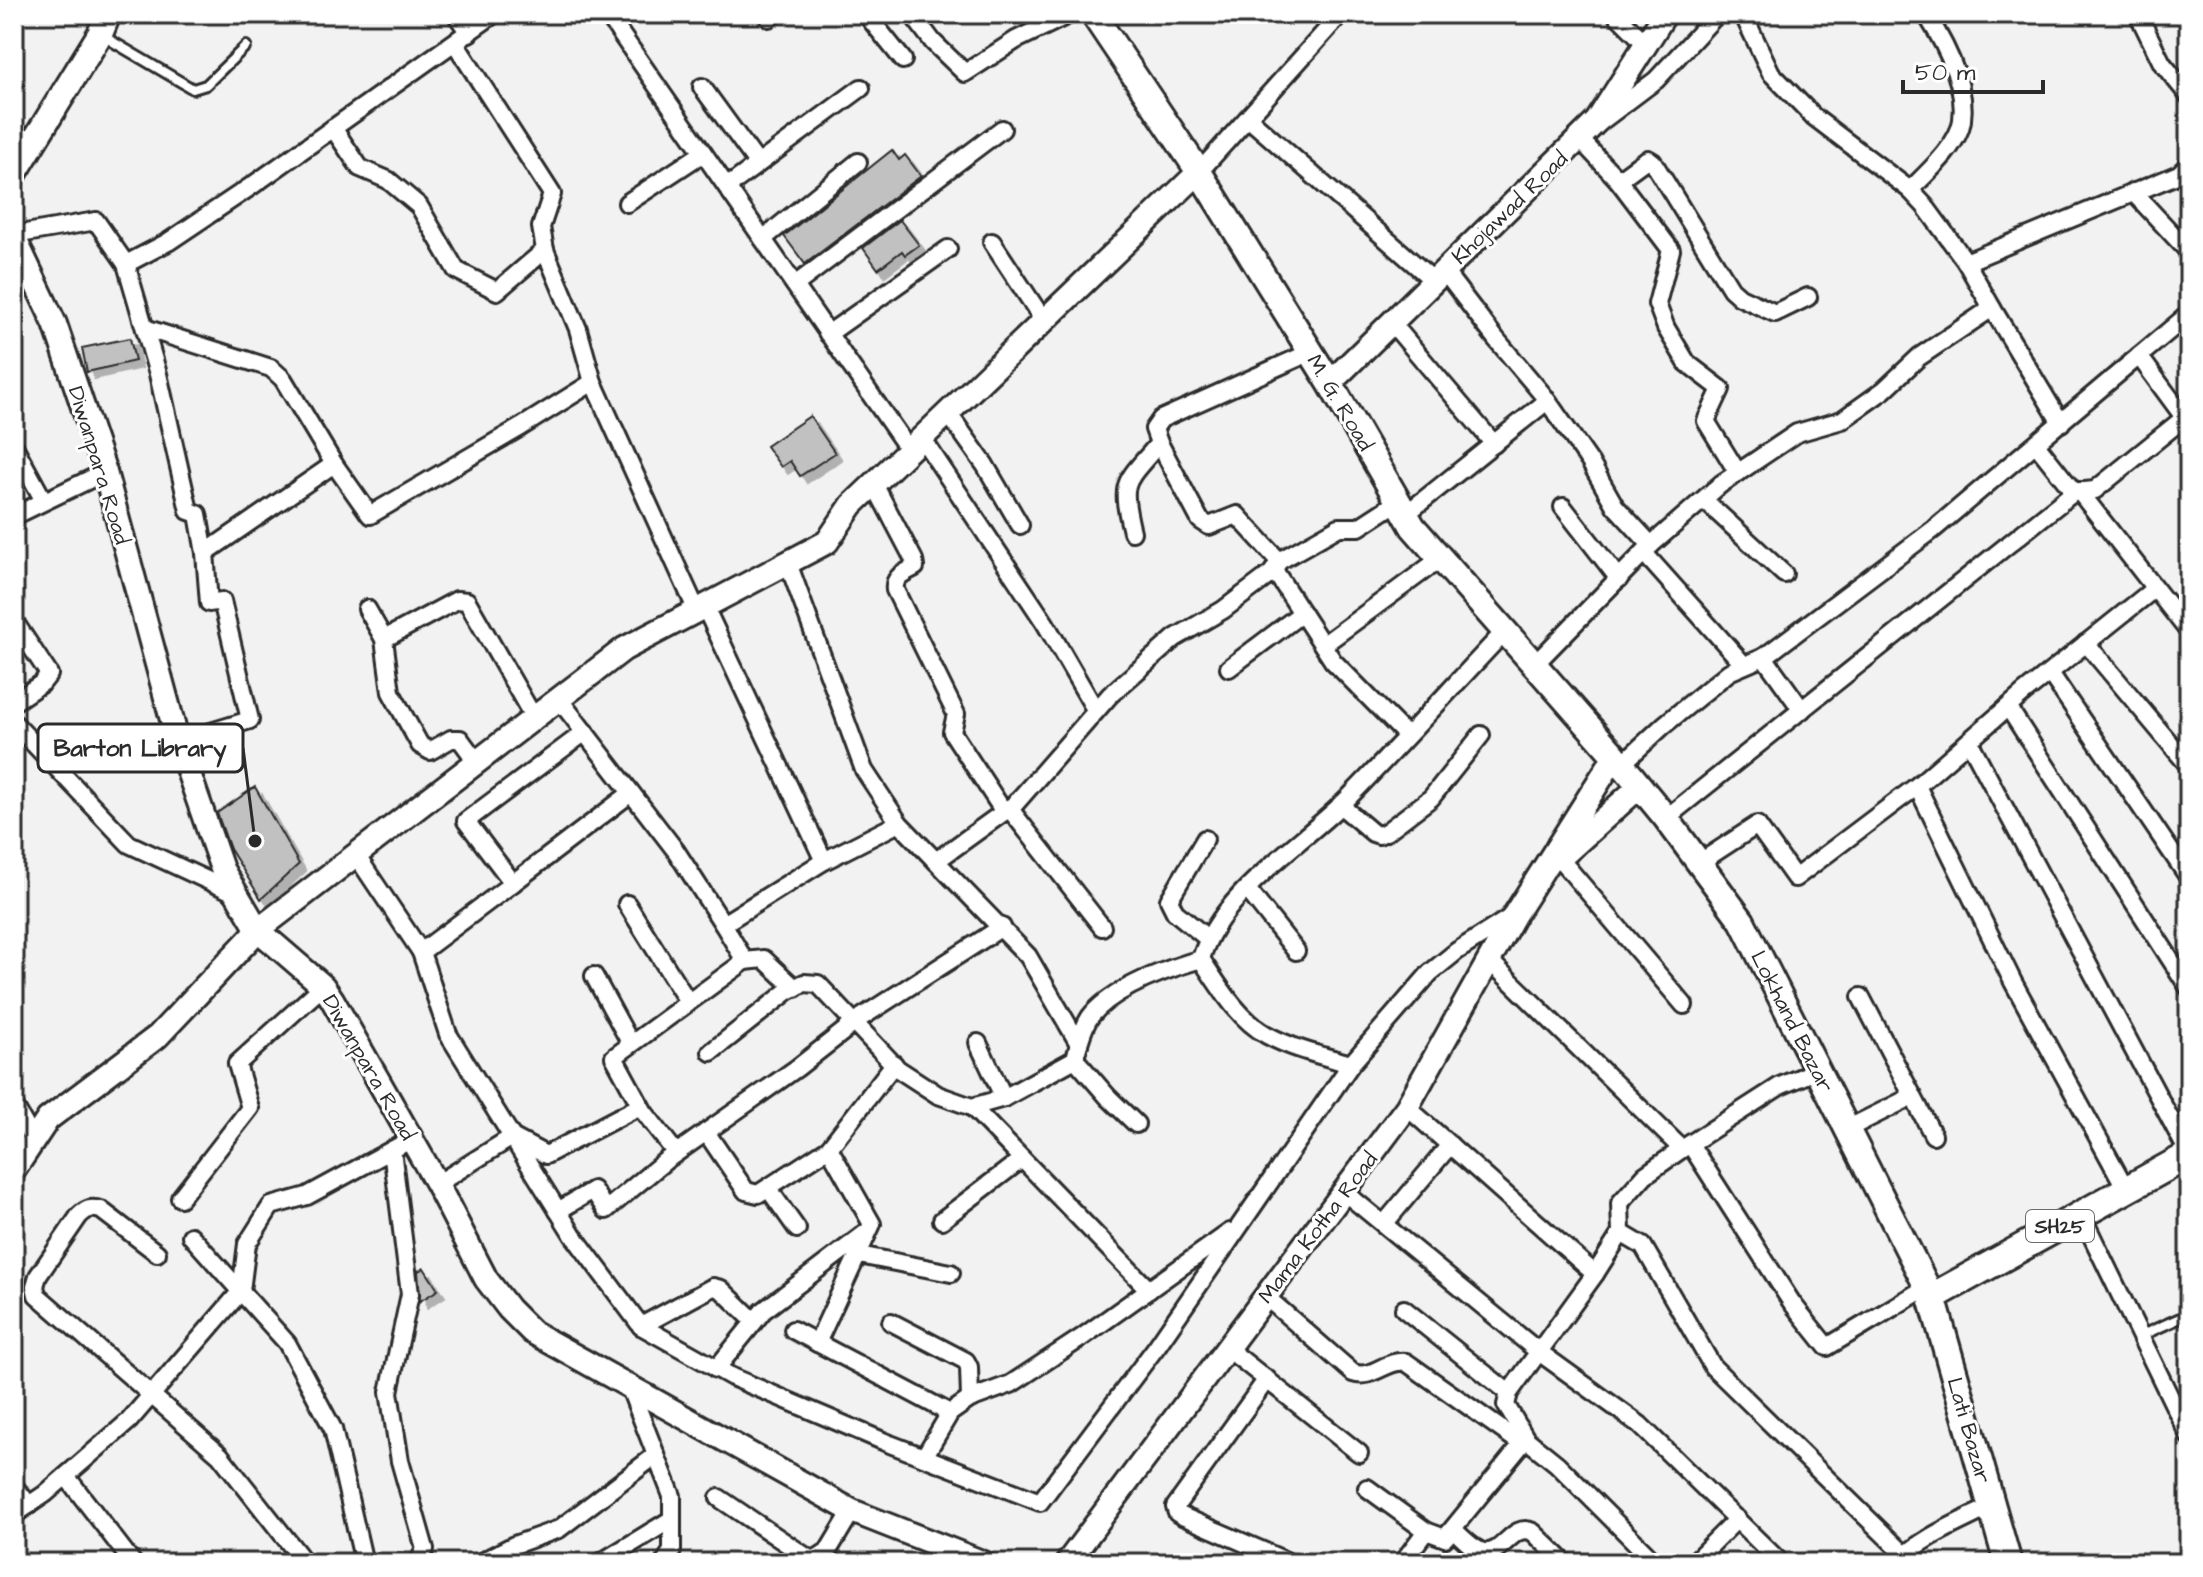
<svg xmlns="http://www.w3.org/2000/svg" width="2203" height="1577" font-family="'Architects Daughter',sans-serif">
<style>
.building{fill:#c1c1c1;stroke:#2b2b2b;stroke-width:2;filter:url(#shadow)}
.lines{fill:none;stroke-linecap:round;stroke-linejoin:round}
.service-casing{stroke:#2b2b2b;stroke-width:14}
.minor-casing{stroke:#2b2b2b;stroke-width:22}
.tertiary-casing{stroke:#2b2b2b;stroke-width:28}
.secondary-casing{stroke:#2b2b2b;stroke-width:30}
.primary-casing{stroke:#2b2b2b;stroke-width:32}
.service{stroke:#fff;stroke-width:8}
.minor{stroke:#fff;stroke-width:16}
.tertiary{stroke:#fff;stroke-width:22}
.secondary{stroke:#fff;stroke-width:24}
.primary{stroke:#fff;stroke-width:26}
.labels{text-anchor:middle;stroke-width:6;stroke-linejoin:round;paint-order:stroke}
.shield{fill:#fff;stroke:#6b6b6b;stroke-width:2}
.shield-label{font-size:20px;font-weight:bold;fill:#2b2b2b}
.street-label{font-size:22px;fill:#2b2b2b;stroke:#fff}
.leader{fill:none;stroke:#2b2b2b;stroke-width:3}
.callout-dot{fill:#2b2b2b;stroke:#fff;stroke-width:3}
.callout{fill:#fff;stroke:#2b2b2b;stroke-width:3}
.callout-label{font-size:24px;text-anchor:middle;font-weight:bold;fill:#2b2b2b}
</style>
<defs>
<filter id="shadow"><feDropShadow dx="7" dy="7" stdDeviation="0" flood-color="#0004"/></filter>
</defs>
<rect width="100%" height="100%" fill="#f2f2f2"/>
<filter id="ink" filterUnits="userSpaceOnUse"><feTurbulence type="fractalNoise" baseFrequency=".0125" numOctaves="2"/><feDisplacementMap in="SourceGraphic" scale="16" xChannelSelector="R" yChannelSelector="G"/><feConvolveMatrix kernelMatrix="1 2 1 2 8 2 1 2 1" color-interpolation-filters="sRGB"/></filter>
<g filter="url(#ink)">
<g class="building">
<polygon points="892,150 899,160 905,155 921,176 805,264 784,236"/>
<polygon points="900,220 919,245 905,255 902,251 878,269 863,248"/>
<polygon points="130,338 135,361 87,372 82,348"/>
<polygon points="810,416 835,453 800,476 790,461 781,467 766,446"/>
<polygon points="255,787 299,864 261,899 230,849 217,813"/>
<polygon points="424,1268 438,1290 420,1301 418,1271"/>
</g>
<g class="lines">
<defs>
<g id="service">
<polyline points="103,36 193,89 206,85 246,46"/>
<polyline points="2140,1336 2189,1314"/>
</g>
<g id="minor">
<polyline points="456,14 469,33"/>
<polyline points="607,14 909,450"/>
<polyline points="866,14 903,60"/>
<polyline points="912,14 933,42 965,73 1016,40 1070,14"/>
<polyline points="1616,14 1646,44"/>
<polyline points="1717,14 1656,80 1579,138 1618,180 1671,250 1657,304 1666,328 1687,363 1721,389 1706,421 1738,473"/>
<polyline points="1743,14 1771,73 1814,117 1910,190 1925,206 1966,262 2179,174 2189,164"/>
<polyline points="2138,14 2162,63 2189,96"/>
<polyline points="769,18 774,14"/>
<polyline points="455,43 552,194 541,227 545,250 578,329 593,382"/>
<polyline points="702,87 758,164"/>
<polyline points="1248,118 1434,281"/>
<polyline points="333,128 360,168 388,180 419,206 456,270 497,291 545,250"/>
<polyline points="1199,172 1341,14"/>
<polyline points="1618,180 1644,161 1648,159 1653,162 1731,289 1740,297 1775,313 1808,297"/>
<polyline points="727,187 861,88"/>
<path d="M1910,190C1927,173 1959,145 1962,120C1967,85 1944,42 1926,14"/>
<polyline points="2133,192 2189,252"/>
<polyline points="627,203 703,153"/>
<polyline points="14,235 96,221 126,264 158,374 189,511 198,514 205,553 209,603 222,601 250,720 178,742"/>
<polyline points="763,239 858,162"/>
<polyline points="992,242 1044,321"/>
<polyline points="126,264 168,242 253,185 494,14"/>
<polyline points="1444,271 1496,339 1544,396 1590,462 1615,506 1651,545"/>
<polyline points="795,285 1002,129"/>
<polyline points="1992,308 2061,423"/>
<polyline points="1391,322 1494,444"/>
<polyline points="145,328 271,368 283,379 334,464"/>
<polyline points="828,334 948,249"/>
<polyline points="2139,356 2189,314"/>
<polyline points="948,413 985,465 1020,525"/>
<polyline points="922,438 1045,623 1096,711"/>
<polyline points="2036,444 2074,492"/>
<polyline points="14,446 44,501"/>
<path d="M874,484L914,560L915,567C905,573 893,576 895,590L956,714L952,732L1004,812"/>
<polyline points="2079,491 2189,632"/>
<polyline points="1704,500 1784,574"/>
<polyline points="1563,507 1619,579"/>
<polyline points="1406,514 1547,401"/>
<polyline points="14,516 105,472"/>
<path d="M1132,532C1119,479 1125,484 1159,443"/>
<polyline points="205,553 334,464 370,515 521,427 593,382 697,611"/>
<polyline points="1644,553 1744,665"/>
<polyline points="1279,561 1237,515 1209,526 1200,520 1159,443 1154,429 1161,419 1311,352"/>
<polyline points="788,563 864,770 899,823 1028,956 1079,1044"/>
<polyline points="1274,570 1333,661 1406,735"/>
<polyline points="705,607 824,861 899,823"/>
<polyline points="367,609 384,639 391,692 420,745 430,751 451,739 460,739 477,762"/>
<polyline points="14,621 49,674 42,683 14,702"/>
<path d="M1506,630C1454,685 1404,741 1351,795C1304,844 1220,892 1201,959C1219,986 1238,1019 1267,1035C1293,1049 1323,1056 1351,1064L1430,973L1457,951L1514,915"/>
<polyline points="384,639 457,600 467,601 534,718"/>
<polyline points="2086,643 2189,766"/>
<polyline points="1323,645 1441,558"/>
<polyline points="1764,657 1802,710"/>
<polyline points="1536,663 1651,545 1721,484 1797,433 1842,420 1884,390 1919,357 1992,308 1966,262"/>
<polyline points="1229,668 1302,613"/>
<polyline points="2050,673 2189,878"/>
<polyline points="559,699 676,851 723,924 824,861"/>
<polyline points="2008,707 2189,988"/>
<polyline points="14,723 129,844 237,894"/>
<polyline points="585,732 466,821 513,883 421,952 448,1034 573,1235 641,1326 732,1377 890,1444 1040,1502 1157,1346 1351,1064"/>
<polyline points="1969,741 2189,1154"/>
<polyline points="1622,764 1664,725 1729,672 1764,657 1934,529 2139,356 2189,424"/>
<polyline points="1917,786 2013,982 2126,1189"/>
<polyline points="1340,805 1373,833 1379,835 1386,832 1431,798 1481,735"/>
<polyline points="1009,808 1102,927"/>
<polyline points="1666,818 2074,492 2095,490 2189,414"/>
<polyline points="1205,839 1169,900 1175,912 1207,938"/>
<polyline points="356,855 421,952"/>
<polyline points="1560,859 1684,1005"/>
<polyline points="936,861 1015,804 1110,695 1175,638 1223,610 1272,573 1279,561 1339,527 1359,527 1399,501"/>
<polyline points="1699,863 1757,825 1795,878 1917,786 2024,693 2154,589"/>
<polyline points="513,883 631,793"/>
<polyline points="1247,889 1296,951"/>
<polyline points="627,904 688,1002"/>
<polyline points="1489,960 1682,1149"/>
<polyline points="745,961 764,959 795,988"/>
<polyline points="594,976 631,1044"/>
<polyline points="1861,997 1933,1135"/>
<polyline points="978,1043 1004,1098"/>
<path d="M711,1052L788,991L804,983L818,984L898,1069L938,1095L972,1107L1004,1098L1075,1059C1078,1046 1082,1029 1090,1017C1112,988 1167,969 1201,959"/>
<polyline points="1075,1059 1108,1097 1136,1124"/>
<polyline points="14,1106 34,1141"/>
<polyline points="972,1107 1149,1290"/>
<polyline points="1407,1107 1595,1274"/>
<polyline points="1847,1129 1913,1096"/>
<polyline points="706,1132 746,1191 758,1194 829,1148 894,1064"/>
<polyline points="1690,1144 1792,1303 1827,1347 1927,1287"/>
<polyline points="392,1150 410,1294 389,1392 400,1461 425,1549 418,1563"/>
<polyline points="676,1153 644,1112 614,1057 745,961 723,924"/>
<polyline points="437,1184 512,1137 546,1155 640,1106"/>
<polyline points="768,1188 797,1229"/>
<polyline points="1343,1191 1539,1352 1640,1425 1781,1563"/>
<polyline points="180,1198 250,1108 237,1064 323,986"/>
<polyline points="558,1211 593,1190 606,1210 665,1161 797,1068 862,1017 1002,927"/>
<polyline points="2081,1214 2189,1436"/>
<polyline points="942,1220 1022,1159"/>
<polyline points="1384,1224 1450,1145"/>
<polyline points="1621,1233 1643,1246 1713,1367 1905,1555"/>
<polyline points="191,1236 287,1343 333,1429 364,1563"/>
<path d="M157,1253L101,1210C91,1207 86,1209 79,1216L38,1276L35,1286L37,1295L220,1455L305,1563"/>
<polyline points="859,1255 951,1273"/>
<path d="M1265,1296L1353,1373C1373,1380 1386,1359 1406,1362L1522,1444"/>
<polyline points="1404,1309 1509,1393"/>
<polyline points="891,1322 966,1361 969,1367 970,1399"/>
<polyline points="641,1326 713,1287 721,1289 754,1321"/>
<polyline points="793,1330 950,1413"/>
<polyline points="817,1343 872,1224 829,1148"/>
<polyline points="1227,1348 1359,1453"/>
<polyline points="716,1369 763,1311 867,1232"/>
<polyline points="1267,1379 1175,1507 1177,1513 1182,1516 1286,1561"/>
<polyline points="629,1386 672,1496 672,1551 664,1563"/>
<polyline points="1526,1439 1557,1464 1656,1563"/>
<polyline points="924,1457 950,1413 970,1399 1011,1384 1081,1338 1230,1232"/>
<polyline points="66,1476 133,1563"/>
<polyline points="14,1486 29,1505"/>
<polyline points="1367,1488 1426,1531"/>
<polyline points="719,1498 808,1558 816,1559 828,1551 852,1511"/>
<polyline points="14,1515 45,1494 129,1421 241,1291 247,1244 271,1206 307,1196 412,1139"/>
<path d="M1453,1529C1461,1536 1473,1550 1484,1552C1504,1555 1512,1522 1533,1532L1565,1563"/>
<polyline points="479,1563 514,1545 559,1529 656,1455"/>
<polyline points="600,1563 672,1519"/>
<polyline points="1402,1563 1426,1531 1445,1538 1526,1439 1506,1405 1509,1393 1595,1274 1621,1233 1620,1203 1645,1175 1682,1149 1780,1086 1818,1070"/>
<polyline points="1693,1563 1737,1519"/>
<path d="M1898,1563C1919,1538 1963,1521 1992,1506"/>
</g>
<g id="tertiary">
<polyline points="14,237 55,324 105,472 178,742 222,869 258,930 323,986 332,999 437,1184 486,1279 509,1309 532,1332 852,1511 984,1563"/>
<polyline points="1330,383 1597,121 1665,14"/>
<polyline points="1560,858 1640,786"/>
<polyline points="14,1170 48,1119 158,1036 258,930 624,649 827,542 852,505 1199,172"/>
<polyline points="1067,1563 1407,1107 1515,914 1615,756"/>
</g>
<g id="secondary">
<polyline points="1093,14 1199,172 1330,383 1413,527 1615,756 1666,818 1742,921 1932,1297"/>
<polyline points="14,174 100,34 108,14"/>
</g>
<polyline id="primary" points="2008,1563 1932,1297 2189,1155"/>
</defs>
<use href="#service" class="service-casing"/>
<use href="#minor" class="minor-casing"/>
<use href="#tertiary" class="tertiary-casing"/>
<use href="#secondary" class="secondary-casing"/>
<use href="#primary" class="primary-casing"/>
<use href="#service" class="service"/>
<use href="#minor" class="minor"/>
<use href="#tertiary" class="tertiary"/>
<use href="#secondary" class="secondary"/>
<use href="#primary" class="primary"/>
</g>
</g>
<g class="labels">
<rect class="shield" x="2026" y="1210" width="68" height="32" rx="6"/>
<g class="shield-label">
<text x="2060" y="1233">SH25</text>
</g>
<g class="street-label">
<text transform="translate(1509 207) rotate(-44)" y="8">Khojawad Road</text>
<text transform="translate(1341 402) rotate(59)" y="8">M. G. Road</text>
<text transform="translate(100 465) rotate(73)" y="8">Diwanpara Road</text>
<text transform="translate(1793 1021) rotate(63)" y="8">Lokhand Bazar</text>
<text transform="translate(370 1067) rotate(60)" y="8">Diwanpara Road</text>
<text transform="translate(1317 1227) rotate(-53)" y="8">Mama Kotha Road</text>
<text transform="translate(1970 1430) rotate(74)" y="8">Lati Bazar</text>
</g>
</g>
<path class="leader" d="M255 841L243 748"/>
<circle class="callout-dot" cx="255" cy="841" r="8"/>
<rect class="callout" x="38" y="724" width="205" height="48" rx="8"/>
<g class="callout-label">
<text x="140" y="756">Barton Library</text>
</g>
<rect width="2203" height="1577" fill="none" stroke="#fff" stroke-width="48"/>
<rect x="24" y="24" width="2155" height="1529" fill="none" stroke="#2b2b2b" stroke-width="3" filter="url(#ink)"/>
<path d="M1903 80v12h140v-12" fill="none" stroke="#2b2b2b" stroke-width="4"/>
<text x="1915" y="80" font-size="24" fill="#2b2b2b" stroke="#ffffff" stroke-width="6" paint-order="stroke">50 m</text>
</svg>
